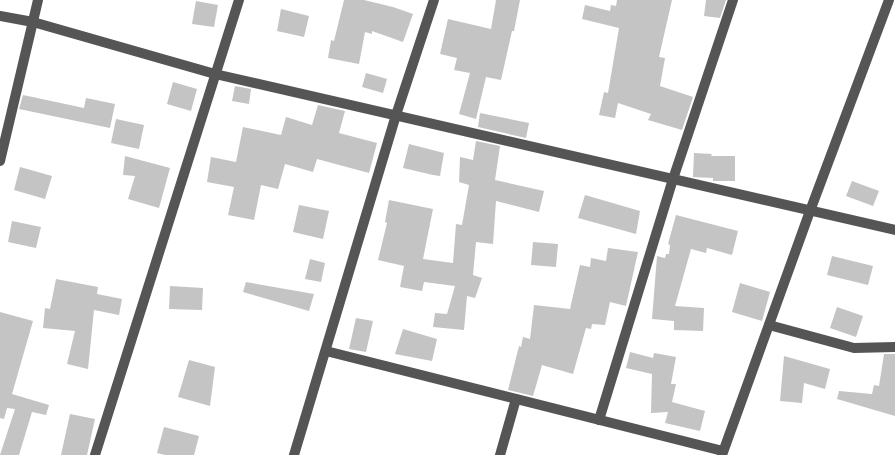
<svg xmlns="http://www.w3.org/2000/svg" width="895" height="455" font-family="'PT Sans',sans-serif">
<style>
.building{fill:#c4c4c4}
.lines{fill:none;stroke-linecap:round;stroke-linejoin:round}
.street{stroke:#555;stroke-width:10}
</style>
<rect width="100%" height="100%" fill="#fff"/>
<g class="building">
<polygon points="344,0 364,0 393,7 413,14 403,42 372,31 372,34 365,32 359,64 328,58 331,40 334,41"/>
<polygon points="496,0 520,0 514,31 512,31 501,80 486,77 476,119 459,114 470,73 454,70 457,58 440,54 448,19 491,29"/>
<polygon points="617,0 672,0 659,57 665,58 660,86 693,97 682,130 648,120 651,114 618,103 615,118 599,115 604,92 608,93 619,28 582,19 585,5 610,11 611,5 616,6"/>
<polygon points="706,0 726,0 720,18 704,16"/>
<polygon points="196,1 218,5 214,27 192,24"/>
<polygon points="281,9 309,16 304,37 277,31"/>
<polygon points="366,73 387,79 383,93 362,87"/>
<polygon points="173,82 197,89 191,111 167,104"/>
<polygon points="235,86 251,89 249,104 232,101"/>
<polygon points="23,95 84,108 86,98 115,104 110,128 19,109"/>
<polygon points="318,105 345,111 339,133 377,143 369,173 317,159 313,172 285,164 278,189 261,185 254,220 228,215 234,187 207,182 211,157 236,162 243,127 281,135 286,117 312,125"/>
<polygon points="480,113 529,123 526,138 478,127"/>
<polygon points="116,119 144,125 139,149 111,143"/>
<polygon points="476,141 500,146 495,180 544,191 539,212 496,201 493,244 476,242 473,275 482,278 475,298 467,296 464,330 433,327 435,313 447,314 455,286 424,282 422,291 400,287 404,266 378,260 387,223 385,222 389,200 433,209 423,259 453,263 456,224 462,225 469,185 459,182 460,157 473,160"/>
<polygon points="409,144 444,153 440,176 433,175 403,168"/>
<polygon points="694,153 712,154 711,156 735,156 735,181 713,181 713,178 693,177"/>
<polygon points="125,156 170,168 159,208 128,199 135,176 123,175"/>
<polygon points="20,167 52,176 45,199 14,190"/>
<polygon points="852,181 879,191 873,206 846,196"/>
<polygon points="585,195 640,211 636,234 578,218"/>
<polygon points="299,205 329,211 323,239 293,232"/>
<polygon points="676,215 738,231 732,255 707,248 706,253 691,249 675,306 704,308 703,331 674,330 674,321 652,319 657,256 665,258 666,254 669,254 670,245 668,244"/>
<polygon points="12,221 41,227 36,248 8,242"/>
<polygon points="533,242 558,244 556,267 531,265"/>
<polygon points="608,248 638,252 626,306 610,302 605,325 592,324 591,329 586,328 573,374 542,365 533,396 508,390 519,346 521,347 523,337 530,339 534,305 570,309 580,265 590,267 591,258 606,261"/>
<polygon points="832,256 873,266 868,285 827,275"/>
<polygon points="310,259 325,263 321,282 305,279"/>
<polygon points="56,279 98,287 97,294 122,299 119,315 94,310 88,369 67,364 75,331 43,328 45,308 50,309"/>
<polygon points="246,282 314,294 309,311 243,292"/>
<polygon points="740,283 770,292 762,321 732,312"/>
<polygon points="170,286 203,288 202,310 169,309"/>
<polygon points="837,307 863,316 856,337 830,328"/>
<polygon points="0,312 33,321 12,394 49,405 46,415 32,412 19,455 0,455 15,409 7,408 4,419 0,418"/>
<polygon points="356,318 373,321 366,352 349,349"/>
<polygon points="403,329 437,339 432,361 395,354"/>
<polygon points="630,352 653,358 654,353 676,357 671,384 676,384 672,402 705,411 700,431 665,423 668,412 651,413 652,374 626,368"/>
<polygon points="884,354 895,354 895,416 837,399 839,391 872,394 874,385 879,386"/>
<polygon points="784,356 830,369 825,389 804,383 802,403 780,401"/>
<polygon points="189,360 215,367 210,406 178,397"/>
<polygon points="70,414 95,419 87,455 61,455"/>
<polygon points="164,427 199,436 194,455 165,455 157,453"/>
</g>
<g class="lines">
<g class="street">
<polyline points="0,16 33,22 215,74 895,230"/>
<polyline points="0,161 38,0"/>
<polyline points="769,325 854,348 895,347"/>
<polyline points="326,351 723,451"/>
<polyline points="599,420 673,179 733,0"/>
<polyline points="95,455 239,0"/>
<polyline points="294,455 396,115 434,0"/>
<polyline points="500,455 516,399"/>
<polyline points="722,455 810,211 889,0"/>
</g>
</g>
</svg>
